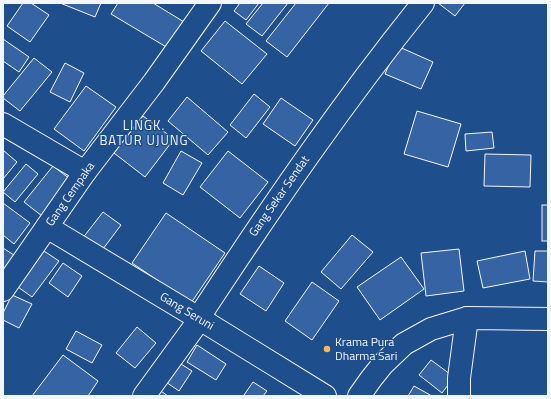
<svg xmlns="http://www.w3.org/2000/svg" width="551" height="399" font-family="'Titillium Web',sans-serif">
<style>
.building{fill:#3563a3;stroke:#f2f6ff}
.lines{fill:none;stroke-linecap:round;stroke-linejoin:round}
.minor-casing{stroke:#f2f6ff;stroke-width:24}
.minor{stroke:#1f4e8c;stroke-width:22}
.poi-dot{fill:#ffb74d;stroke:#1f4e8c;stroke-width:1.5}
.labels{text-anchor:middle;stroke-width:3;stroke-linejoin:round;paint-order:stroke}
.street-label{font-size:12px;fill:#f2f6ff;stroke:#1f4e8c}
.poi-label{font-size:12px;fill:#f2f6ff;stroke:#1f4e8c;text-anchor:start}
.neighbourhood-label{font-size:13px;letter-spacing:1px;fill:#f2f6ff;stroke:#1f4e8c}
</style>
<rect width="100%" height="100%" fill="#1f4e8c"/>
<g class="building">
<polygon points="23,3 31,3 49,15 30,42 7,26"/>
<polygon points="60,3 101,3 95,17"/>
<polygon points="118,3 153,3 189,25 173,51 111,14"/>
<polygon points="240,3 259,3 246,20 234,11"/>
<polygon points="263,3 288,3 262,36 246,24"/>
<polygon points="296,3 329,3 287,57 266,41"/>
<polygon points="438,3 465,3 455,16"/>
<polygon points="225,21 267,54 242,84 201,51"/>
<polygon points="3,39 29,57 19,72 3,61"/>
<polygon points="397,46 433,62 421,89 385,74"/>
<polygon points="34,58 52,72 20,111 3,98 3,96"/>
<polygon points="65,63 84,73 70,102 50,92"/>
<polygon points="86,86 116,107 84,151 54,129"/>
<polygon points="254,94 270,107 246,138 230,125"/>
<polygon points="187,97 228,132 208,155 168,121"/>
<polygon points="281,98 313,120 295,146 263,124"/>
<polygon points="417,111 461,124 448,167 404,154"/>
<polygon points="143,116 174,139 145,177 114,153"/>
<polygon points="492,132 494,148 466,151 465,134"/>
<polygon points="3,150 17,162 3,179"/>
<polygon points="181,151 202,163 183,195 163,183"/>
<polygon points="228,151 268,182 240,218 200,187"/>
<polygon points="485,154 531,155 530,187 484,186"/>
<polygon points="26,164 38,174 15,202 3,192"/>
<polygon points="53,166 70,179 42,216 24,202"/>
<polygon points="3,203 30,223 14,244 3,235"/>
<rect x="542" y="205" width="6" height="36"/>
<polygon points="103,212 121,225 100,253 82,239"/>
<polygon points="166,213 225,253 191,303 132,263"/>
<polygon points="352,235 373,252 341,289 321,272"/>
<polygon points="3,248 17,257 3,277"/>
<polygon points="459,249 464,291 426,296 421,253"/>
<polygon points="44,251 59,261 32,297 18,287"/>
<polygon points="525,251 530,279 483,288 477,261"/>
<polygon points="535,251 548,251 548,282 533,281"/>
<polygon points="401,257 424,289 380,320 357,287"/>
<polygon points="63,263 82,276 68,297 49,283"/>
<polygon points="259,266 284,283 266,311 240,294"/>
<polygon points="312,282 339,301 312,340 285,321"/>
<polygon points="12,295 32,304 19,328 3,320 3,313"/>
<polygon points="137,327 156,343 135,368 116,353"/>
<polygon points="76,331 102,345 92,363 66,349"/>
<polygon points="197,345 226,364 216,380 187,362"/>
<polygon points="63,355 98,381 88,396 32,396"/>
<polygon points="173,359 192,371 179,391 160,378"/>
<polygon points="431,360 454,377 442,393 419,375"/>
<polygon points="253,382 267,391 263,396 247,396 244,395"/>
<polygon points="152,385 168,396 145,396"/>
<polygon points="414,386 432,396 408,396"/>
</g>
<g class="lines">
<defs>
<g id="minor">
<polyline points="3,124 85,172"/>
<polyline points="47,227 200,319 325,396"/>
<polyline points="3,290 85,172 154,82 210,3"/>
<path d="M144,396L200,319L205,308C274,203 344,101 423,3"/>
<polyline points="359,396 371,379 383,364 404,344 431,329 467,318 548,319"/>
<polyline points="459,396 459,378 467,318"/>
</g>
</defs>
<use href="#minor" class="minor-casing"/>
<use href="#minor" class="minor"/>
</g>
<circle class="poi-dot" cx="327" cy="349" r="4"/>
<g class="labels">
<g class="street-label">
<text transform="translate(70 194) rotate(-55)" y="4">Gang Cempaka</text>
<text transform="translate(279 196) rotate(-55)" y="4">Gang Sekar Sendat</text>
<text transform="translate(187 311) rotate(31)" y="4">Gang Seruni</text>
</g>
<g class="poi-label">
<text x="335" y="346">Krama Pura<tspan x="335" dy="14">Dharma Sari</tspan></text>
</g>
<g class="neighbourhood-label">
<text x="144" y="130">LINGK.<tspan x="144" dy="15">BATUR UJUNG</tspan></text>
</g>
</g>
<rect width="551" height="399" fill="none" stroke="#f2f6ff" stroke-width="8"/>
</svg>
